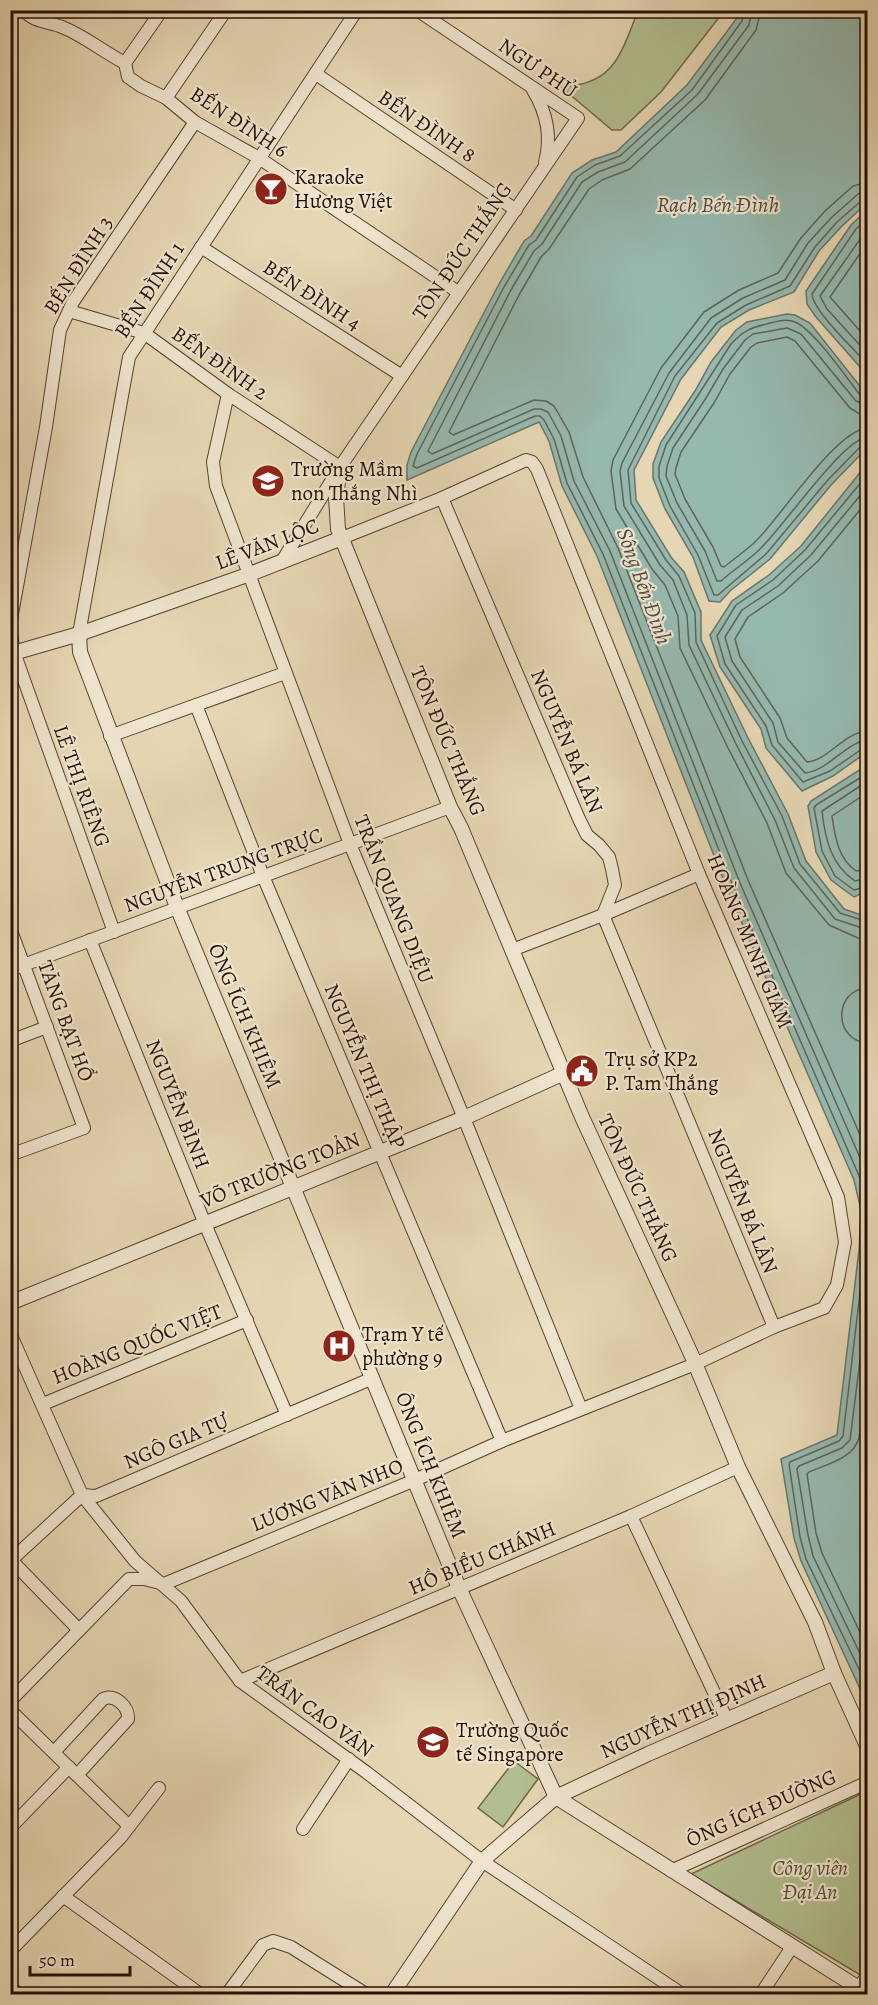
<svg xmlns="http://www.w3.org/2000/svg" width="878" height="2005" font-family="Alegreya,serif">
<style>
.green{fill:#b2be8f;stroke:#6d6649;stroke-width:1.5}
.water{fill:#96b9af;stroke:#6a756a;stroke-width:1.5}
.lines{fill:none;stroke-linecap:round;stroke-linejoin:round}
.shore{stroke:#5f6459;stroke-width:1.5}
.minor-casing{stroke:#58402f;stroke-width:14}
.tertiary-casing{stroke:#58402f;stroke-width:16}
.minor{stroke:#efe4ce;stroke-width:12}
.tertiary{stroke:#efe4ce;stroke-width:14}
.labels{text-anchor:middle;stroke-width:4.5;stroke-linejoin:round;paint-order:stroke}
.street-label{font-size:21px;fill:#280e03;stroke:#efe4ce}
.poi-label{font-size:21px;fill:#280e03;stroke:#efe4ce;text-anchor:start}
.park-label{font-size:21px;font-style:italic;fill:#584c34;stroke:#efe4ce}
.water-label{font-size:22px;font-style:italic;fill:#4e4a3f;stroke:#efe4ce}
</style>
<rect width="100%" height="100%" fill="#e6d6b3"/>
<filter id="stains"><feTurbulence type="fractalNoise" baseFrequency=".00333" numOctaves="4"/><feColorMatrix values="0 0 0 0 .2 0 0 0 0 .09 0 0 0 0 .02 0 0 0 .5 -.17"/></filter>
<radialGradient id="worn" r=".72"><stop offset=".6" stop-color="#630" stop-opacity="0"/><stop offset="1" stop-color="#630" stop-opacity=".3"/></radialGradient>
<g class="green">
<path d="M638,11H724L661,92L621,130H612L561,87C615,84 620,55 638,11Z"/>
<polygon points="514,1761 538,1779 503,1827 478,1808"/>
<polygon points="867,1791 867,1967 862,1976 691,1874"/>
</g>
<g class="water">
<polygon points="739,11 867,11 867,203 841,227 819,251 794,292 749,310 721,327 681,379 634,470 636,500 671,557 684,572 701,612 701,640 748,738 788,814 806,861 844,909 867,917 868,997 864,1016 868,1031 867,1704 801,1561 794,1538 781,1459 837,1435 859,1250 861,1210 854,1180 727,889 597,556 562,486 549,441 539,422 407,480 407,465 411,452 499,284 524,241 531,236 572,173 592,160 616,152 687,85 737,18"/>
<polygon points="867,210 867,375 816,317 807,304 806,291 851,225"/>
<polygon points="787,314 795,315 810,323 867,395 867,448 831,485 770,559 730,591 720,602 709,601 693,557 665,509 653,478 653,464 661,442 695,391 711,362 736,330 747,322"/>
<polygon points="867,464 867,752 833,776 802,791 766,748 761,729 720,667 710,635 732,601 769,575 801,546"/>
<polygon points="867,765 867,891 854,897 831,880 816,852 808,806 811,801"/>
</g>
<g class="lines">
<g class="shore">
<polyline points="744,10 742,21 692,90 620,156 595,165 577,177 536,240 529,245 504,287 417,454 413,466 417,468 535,416 540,416 544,420 554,439 567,483 603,554 733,886 860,1178 867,1210 865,1251 843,1436 839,1441 790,1462 789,1464 800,1537 806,1559 868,1688"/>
<polyline points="752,10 749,25 698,94 625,162 598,172 582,182 542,244 534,251 511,290 428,451 432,454 534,409 541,409 548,412 561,436 574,481 610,551 740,883 868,1176"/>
<polyline points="761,10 756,30 705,100 630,169 602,180 589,189 549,249 541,257 519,295 449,432 453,435 534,400 546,401 554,406 569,432 583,477 618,548 748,880 868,1153"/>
<polyline points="868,182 853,186 825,211 801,238 778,273 739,290 704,312 661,368 613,460 611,471 616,509 652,569 665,585 678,616 680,648 728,748 767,823 786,873 829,925 858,938 868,939"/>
<polyline points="868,191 858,194 831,218 808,243 785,280 743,298 711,318 669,373 622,463 620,471 624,506 660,565 673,580 687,615 689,645 736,744 775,820 794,868 835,919 868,930"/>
<polyline points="868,199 861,201 837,222 815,247 790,286 746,305 717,323 675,376 628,470 631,503 666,560 679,576 695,613 696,642 742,741 782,816 800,864 840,913 868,922"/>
<path d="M868,218L856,229L812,294C813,311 855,350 868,365"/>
<polyline points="868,228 820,296 827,309 868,354"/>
<polyline points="868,242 830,297 868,340"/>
<path d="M868,398L860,395C846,377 814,330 795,322C786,318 775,322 767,324C751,327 742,332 731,344L666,445L659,466V478L670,506L698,555L714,595H718L766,554L827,481L861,446L868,445"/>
<path d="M868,405L856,401L801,334L787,328L753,334L745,340L723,369L706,398L673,448L667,466L666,476L677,503L705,551L717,581H721C733,570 748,561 760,549C782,529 843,438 868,437"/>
<path d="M868,414L858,413L850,408L795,341L787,337L757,343L751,347L730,374L714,403L681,452L676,468L675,474L685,499L713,547L721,566L724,567C734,559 745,551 754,543C779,520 836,429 868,428"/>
<polyline points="868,474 805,550 773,580 736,605 717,636 725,664 766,726 772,745 803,782 830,771 862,749 868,748"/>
<path d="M868,486L811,555L778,586L742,610L725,637L732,661L773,723L778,742L805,773C828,771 846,742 868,740"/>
<path d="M868,500L818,561L783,593L748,617L735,639L740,657L780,718L787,738L807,762C829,760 844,732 868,731"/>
<polyline points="868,773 816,805 814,808 822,851 835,876 854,890 868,886"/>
<path d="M868,781L822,811C825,839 831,865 855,881L868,878"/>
<path d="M868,792L832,816C835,836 838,859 856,871L868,869"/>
<path d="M868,988C833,989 833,1041 868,1043"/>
<polyline points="868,1296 850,1440 842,1448 799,1466 797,1469 808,1535 813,1556 868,1670"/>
<path d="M868,1370L859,1438C853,1459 827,1464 809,1472L807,1474L816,1533L822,1553L868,1649"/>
</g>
<defs>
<g id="minor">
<path d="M24,10C32,22 50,22 62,27C85,36 103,52 125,63"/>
<polyline points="125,63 128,77 141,86 166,98 195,122 259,158 458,292"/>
<polyline points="125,63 162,10"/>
<polyline points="316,74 516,210"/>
<path d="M533,90C547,113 552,136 545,162"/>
<polyline points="166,98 226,10"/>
<polyline points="201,247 402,376"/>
<polyline points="69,311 144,333 228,394 340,467"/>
<polyline points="228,394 213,462 216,486 350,844 464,1118 581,1409"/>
<polyline points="442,498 579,819 587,835 599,845 609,857 612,869 615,885 603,915 774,1327"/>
<polyline points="281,563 340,467 578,118 417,10"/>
<polyline points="10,625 46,427 60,330 73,302 195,122"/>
<polyline points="10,629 14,652 114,932"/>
<polyline points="79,634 129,357 357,10"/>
<polyline points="196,705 263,876 502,1441"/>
<polyline points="110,736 285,673"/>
<polyline points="10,928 84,1128 10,1155"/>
<polyline points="90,940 205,1224 287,1415"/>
<polyline points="512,950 603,915 699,874"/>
<polyline points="10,970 450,807"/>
<polyline points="10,1041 47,1027"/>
<polyline points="10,1333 82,1495 135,1561 181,1601 240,1681 366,1772 482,1861 682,1994"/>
<polyline points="43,1404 247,1320"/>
<polyline points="631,1516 727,1720"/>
<polyline points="10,1559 79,1630"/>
<polyline points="10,1561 82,1495 96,1496 373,1378"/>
<polyline points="240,1681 631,1516 738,1467"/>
<polyline points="10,1701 129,1579 144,1579 164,1584 415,1480 502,1441 695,1364 774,1327 824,1308 837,1285 845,1242 838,1197 699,874 537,469 532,462 526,460 442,498 342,538"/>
<polyline points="10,1710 129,1826"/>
<path d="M54,1752L103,1699C115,1693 129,1707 128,1719L77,1775"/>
<polyline points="10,1828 69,1767"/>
<polyline points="303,1829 349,1759"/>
<polyline points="671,1871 868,1782"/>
<polyline points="63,1896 200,1994"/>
<polyline points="10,1951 121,1837 159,1788"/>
<polyline points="10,1987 19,1994"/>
<polyline points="858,1988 868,1975"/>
<polyline points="227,1994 263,1945 273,1941 291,1947 366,1994"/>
<polyline points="761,1994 792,1947"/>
</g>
<g id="tertiary">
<polyline points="340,467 336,497 338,529 450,807 461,828 582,1117 692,1356 738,1467 815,1622 834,1673 868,1748"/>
<polyline points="79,634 80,652 177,907 459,1588 556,1797 868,1994"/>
<polyline points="10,654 79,634 250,574 342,538"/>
<polyline points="10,1303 464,1118 564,1073"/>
<polyline points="392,1994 482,1861 556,1797 648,1754 834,1673"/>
</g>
</defs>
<use href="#minor" class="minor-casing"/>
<use href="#tertiary" class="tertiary-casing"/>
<use href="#minor" class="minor"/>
<use href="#tertiary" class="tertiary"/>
</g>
<defs>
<symbol id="bar-disc" viewBox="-11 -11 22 22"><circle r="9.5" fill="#8f2418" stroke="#efe4ce"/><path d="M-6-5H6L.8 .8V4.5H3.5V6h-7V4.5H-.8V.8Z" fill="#fff"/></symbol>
<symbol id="school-disc" viewBox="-11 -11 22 22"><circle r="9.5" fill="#8f2418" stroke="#efe4ce"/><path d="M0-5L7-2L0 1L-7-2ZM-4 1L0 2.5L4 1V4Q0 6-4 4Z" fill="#fff"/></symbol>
<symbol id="civic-disc" viewBox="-11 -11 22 22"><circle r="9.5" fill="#8f2418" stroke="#efe4ce"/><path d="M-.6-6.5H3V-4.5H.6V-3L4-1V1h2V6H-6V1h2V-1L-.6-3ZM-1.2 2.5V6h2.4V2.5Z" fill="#fff"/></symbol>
<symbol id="hospital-disc" viewBox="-11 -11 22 22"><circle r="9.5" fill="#8f2418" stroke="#efe4ce"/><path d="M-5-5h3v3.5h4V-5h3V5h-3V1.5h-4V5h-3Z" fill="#fff"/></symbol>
</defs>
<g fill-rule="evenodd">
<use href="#bar-disc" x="252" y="170" width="38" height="38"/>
<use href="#school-disc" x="249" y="462" width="38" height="38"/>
<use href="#civic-disc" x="563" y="1052" width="38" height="38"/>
<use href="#hospital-disc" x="320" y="1327" width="38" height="38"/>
<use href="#school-disc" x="414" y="1723" width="38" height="38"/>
</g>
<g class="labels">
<g class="street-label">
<text transform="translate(538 68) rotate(34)" y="7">NGƯ PHỦ</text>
<text transform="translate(239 122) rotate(33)" y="7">BẾN ĐÌNH 6</text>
<text transform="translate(427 126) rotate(34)" y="7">BẾN ĐÌNH 8</text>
<text transform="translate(462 251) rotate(-56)" y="7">TÔN ĐỨC THẮNG</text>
<text transform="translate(78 265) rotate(-58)" y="7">BẾN ĐÌNH 3</text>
<text transform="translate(149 290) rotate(-57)" y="7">BẾN ĐÌNH 1</text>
<text transform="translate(312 295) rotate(33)" y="7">BẾN ĐÌNH 4</text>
<text transform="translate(220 363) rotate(35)" y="7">BẾN ĐÌNH 2</text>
<text transform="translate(267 544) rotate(-21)" y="7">LÊ VĂN LỘC</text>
<text transform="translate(448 741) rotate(67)" y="7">TÔN ĐỨC THẮNG</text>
<text transform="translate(567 741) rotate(67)" y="7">NGUYỄN BÁ LÂN</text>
<text transform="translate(82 786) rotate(70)" y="7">LÊ THỊ RIÊNG</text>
<text transform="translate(223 870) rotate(-20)" y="7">NGUYỄN TRUNG TRỰC</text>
<text transform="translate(394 899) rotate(68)" y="7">TRẦN QUANG DIỆU</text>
<text transform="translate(750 941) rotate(67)" y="7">HOÀNG MINH GIÁM</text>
<text transform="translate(245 1016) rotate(67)" y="7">ÔNG ÍCH KHIÊM</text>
<text transform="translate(66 1021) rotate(70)" y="7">TĂNG BẠT HỔ</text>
<text transform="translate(365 1066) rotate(67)" y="7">NGUYỄN THỊ THẬP</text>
<text transform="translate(178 1104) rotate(68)" y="7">NGUYỄN BÌNH</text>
<text transform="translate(280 1170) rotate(-22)" y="7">VÕ TRƯỜNG TOẢN</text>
<text transform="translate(638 1188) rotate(65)" y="7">TÔN ĐỨC THẮNG</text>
<text transform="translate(743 1201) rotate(68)" y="7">NGUYỄN BÁ LÂN</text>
<text transform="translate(137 1344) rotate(-22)" y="7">HOÀNG QUỐC VIỆT</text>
<text transform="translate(176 1441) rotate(-23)" y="7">NGÔ GIA TỰ</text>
<text transform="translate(431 1465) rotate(68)" y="7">ÔNG ÍCH KHIÊM</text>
<text transform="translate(327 1495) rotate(-22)" y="7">LƯƠNG VĂN NHO</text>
<text transform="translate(482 1558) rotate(-23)" y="7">HỒ BIỂU CHÁNH</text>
<text transform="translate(315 1711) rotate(36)" y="7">TRẦN CAO VÂN</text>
<text transform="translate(683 1716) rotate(-24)" y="7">NGUYỄN THỊ ĐỊNH</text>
<text transform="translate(761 1808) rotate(-24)" y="7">ÔNG ÍCH ĐƯỜNG</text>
</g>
<g class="poi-label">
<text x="294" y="184">Karaoke<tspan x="294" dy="24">Hương Việt</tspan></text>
<text x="291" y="476">Trường Mầm<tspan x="291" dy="24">non Thắng Nhì</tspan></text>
<text x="605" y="1066">Trụ sở KP2<tspan x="605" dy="24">P. Tam Thắng</tspan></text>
<text x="362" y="1341">Trạm Y tế<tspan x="362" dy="24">phường 9</tspan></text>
<text x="456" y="1737">Trường Quốc<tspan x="456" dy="24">tế Singapore</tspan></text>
</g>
<g class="park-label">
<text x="810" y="1875">Công viên<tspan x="810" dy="24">Đại An</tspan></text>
</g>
<g class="water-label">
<text x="718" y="212">Rạch Bến Đình</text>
<text transform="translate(645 586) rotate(70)" y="8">Sông Bến Đình</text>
</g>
</g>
<rect width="878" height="2005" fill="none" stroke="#e6d6b3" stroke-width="36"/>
<rect x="12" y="12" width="854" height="1981" fill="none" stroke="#280e03" stroke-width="3"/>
<rect x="18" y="18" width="842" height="1969" fill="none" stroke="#280e03" stroke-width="1.5"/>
<path d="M30 1966v9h100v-9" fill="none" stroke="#280e03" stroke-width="3"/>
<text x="39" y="1966" font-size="18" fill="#280e03" stroke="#efe4ce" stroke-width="4.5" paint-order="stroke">50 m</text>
<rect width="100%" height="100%" filter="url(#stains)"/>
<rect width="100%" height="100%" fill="url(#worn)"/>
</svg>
